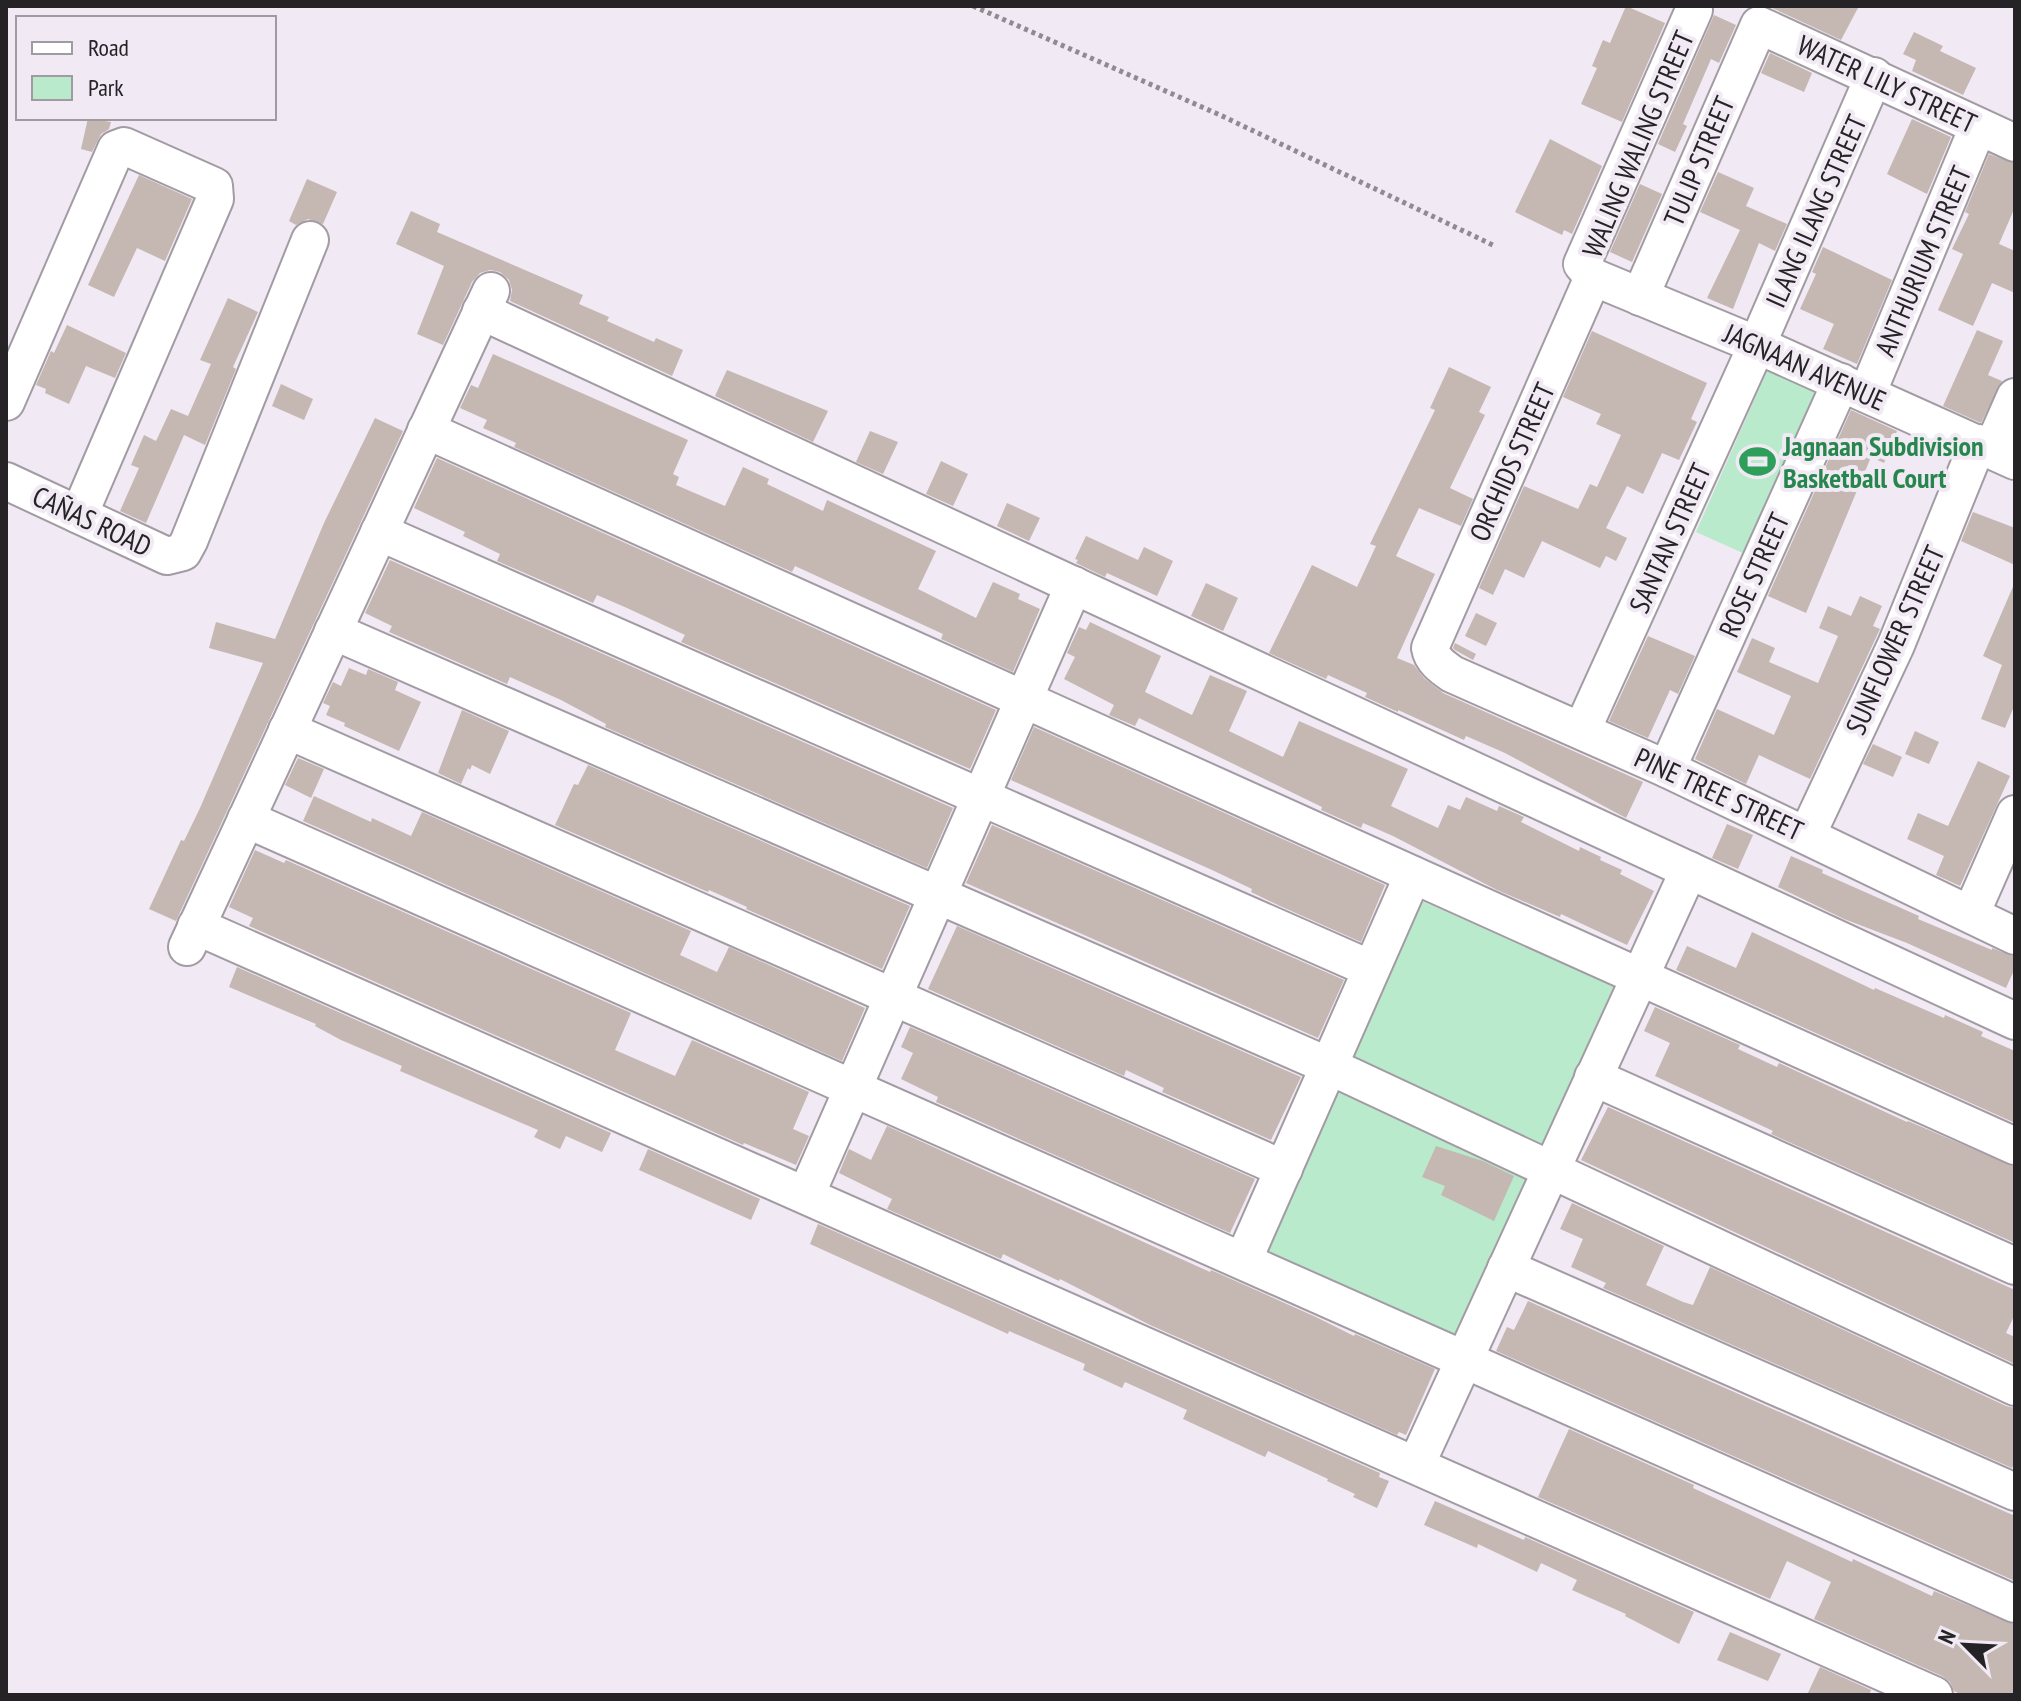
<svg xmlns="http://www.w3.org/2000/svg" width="2021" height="1701" font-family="'PT Sans Narrow',sans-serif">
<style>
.green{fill:#baeacc}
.building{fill:#c5b8b3}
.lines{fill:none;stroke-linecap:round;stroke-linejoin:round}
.minor-casing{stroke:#a39ba4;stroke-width:40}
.path{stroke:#908a91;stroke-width:5;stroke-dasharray:4 4;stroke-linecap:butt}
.minor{stroke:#fff;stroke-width:36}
.labels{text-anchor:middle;stroke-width:8;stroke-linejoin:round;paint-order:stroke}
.street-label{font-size:28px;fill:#262327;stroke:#f1e9f3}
.leisure-label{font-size:28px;font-weight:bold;fill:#27864d;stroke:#f1e9f3;text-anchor:start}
</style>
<rect width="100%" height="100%" fill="#f1e9f3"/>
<g class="green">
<polygon points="1767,371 1820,393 1745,554 1696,532"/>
<polygon points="1420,900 1614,986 1455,1340 1262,1253"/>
</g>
<g class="building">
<polygon points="1626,6 1665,23 1622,122 1581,104 1597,68 1592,66 1603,40 1610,43"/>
<polygon points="1768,6 1859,6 1841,40"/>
<polygon points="1714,15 1736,25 1719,63 1711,59 1683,124 1687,126 1675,152 1658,144"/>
<polygon points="1914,32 1943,46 1940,51 1976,68 1963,95 1912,71 1916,60 1903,54"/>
<polygon points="1770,53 1812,73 1804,92 1761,73"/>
<polygon points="88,118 111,122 109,129 101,134 92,152 81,149"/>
<polygon points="1912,119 1951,137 1927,194 1887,174"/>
<polygon points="1550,139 1602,166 1572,234 1564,230 1562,235 1515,212"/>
<polygon points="1989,154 2015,164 2015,207 1999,244 2015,251 2015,293 1992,283 1973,326 1938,310 1963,254 1952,249 1969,214 1965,212"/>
<polygon points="1718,172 1754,188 1746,206 1787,224 1775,251 1759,243 1733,309 1707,298 1740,230 1700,212"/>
<polygon points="139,175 192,199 165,261 137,248 114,297 88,285"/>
<polygon points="307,179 337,192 323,224 308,219 296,225 289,221"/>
<polygon points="1640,184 1662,194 1632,262 1610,252"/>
<polygon points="411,211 440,224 437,232 583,295 579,304 609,317 607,321 654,342 656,338 683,350 672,376 510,301 512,290 509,280 500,272 490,270 480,273 472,282 443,345 417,334 444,266 396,244"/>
<polygon points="1823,247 1892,280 1857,364 1823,349 1834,324 1800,309 1816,274 1812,272"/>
<polygon points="228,298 258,312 233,367 236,369 205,445 184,435 146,523 120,511 139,468 131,465 144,435 156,441 171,409 188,416 211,364 200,360"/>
<polygon points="67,325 126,353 115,378 86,366 69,404 45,393 46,389 36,385 51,351 54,353"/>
<polygon points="1977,330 2003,341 1988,375 2002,381 1981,423 1943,406"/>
<polygon points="1592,331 1707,383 1691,419 1697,422 1679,460 1662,453 1643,494 1627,486 1606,528 1627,538 1616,561 1606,556 1600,568 1542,541 1524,578 1505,569 1493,595 1479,588 1524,486 1578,509 1590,484 1597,487 1621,435 1596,424 1601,414 1563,397"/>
<polygon points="493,354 688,440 673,474 679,477 676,485 725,506 743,467 769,479 767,484 823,511 827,500 936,551 918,589 976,618 993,582 1020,594 1018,599 1040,609 1013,672 941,639 943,634 795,566 792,572 514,447 516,443 483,428 487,420 460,408 471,385 478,388"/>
<polygon points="1449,367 1491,387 1479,412 1485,415 1450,488 1473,499 1461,526 1419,508 1396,556 1435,574 1397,658 1414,665 1424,678 1443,693 1643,782 1626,818 1505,753 1466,736 1464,740 1398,710 1398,712 1365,697 1367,693 1328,675 1326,679 1269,653 1312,565 1357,587 1376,546 1370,544 1435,410 1430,408"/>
<polygon points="727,370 828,411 813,442 715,396"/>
<polygon points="281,384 313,399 304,420 272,406"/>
<polygon points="1851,410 1897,431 1884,463 1871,457 1806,613 1768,596"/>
<polygon points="375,418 403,431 176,921 149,909 181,840 184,841 200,808 263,663 209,648 216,622 275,639 324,523"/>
<polygon points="870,431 898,442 883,474 856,462"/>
<polygon points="437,458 996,710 970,769 681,642 685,635 627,608 597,595 593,603 497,561 500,554 463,536 465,532 414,508"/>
<polygon points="941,461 968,474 953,506 926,494"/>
<polygon points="1007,503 1040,518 1029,541 997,526"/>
<polygon points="1973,512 2015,528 2015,565 1961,541"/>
<polygon points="1086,536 1138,560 1144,547 1173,561 1157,596 1107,573 1105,577 1076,563 1078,560 1075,559"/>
<polygon points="390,560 953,808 927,868 605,727 606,724 561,700 510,677 507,684 389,632 392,626 365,613"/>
<polygon points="2015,582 2015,704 2005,728 1981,719 2002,665 1983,656"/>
<polygon points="1206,583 1238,598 1223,631 1191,616"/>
<polygon points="1860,596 1882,606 1873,626 1880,629 1810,779 1759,755 1746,784 1695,759 1717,709 1774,735 1791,696 1737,672 1752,638 1775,648 1769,662 1818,683 1838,636 1819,628 1828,606 1851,616"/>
<polygon points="1476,613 1497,623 1486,646 1465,636"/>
<polygon points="1090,622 1161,656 1145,692 1192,715 1210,675 1247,691 1229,731 1283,757 1299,721 1408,769 1391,806 1438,828 1448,805 1460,810 1466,797 1497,811 1499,806 1524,817 1521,822 1579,851 1580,847 1601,857 1600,860 1622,870 1620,874 1654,891 1627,945 1561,914 1560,917 1497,890 1393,836 1363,823 1361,828 1321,810 1322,807 1139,718 1135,726 1109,715 1114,705 1064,679 1075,657 1067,653 1079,627 1086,630"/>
<polygon points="1648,636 1695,656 1678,694 1670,690 1648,738 1609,721"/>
<polygon points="1455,643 1476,654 1473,660 1455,650 1453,648"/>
<polygon points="349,668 366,675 368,669 398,682 395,690 421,702 399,751 344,726 345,723 326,715 330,706 323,703 333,682 341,686"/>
<polygon points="462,710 509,731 490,774 472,765 470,770 468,768 461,784 438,773"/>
<polygon points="1034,727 1385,885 1361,942 1280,906 1251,892 1252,889 1212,870 1011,780"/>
<polygon points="1915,731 1939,742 1929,764 1905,754"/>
<polygon points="1873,744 1902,757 1893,777 1863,764"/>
<polygon points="298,758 324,769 311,798 285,785"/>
<polygon points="1978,761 2010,776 1960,886 1936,875 1944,856 1907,839 1918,813 1948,826"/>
<polygon points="588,765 910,906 882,969 746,909 747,907 709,890 708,892 555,825 574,784 578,785"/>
<polygon points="314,796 371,822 372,818 411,836 422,812 691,931 680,955 717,972 729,947 865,1008 842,1061 303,821"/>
<polygon points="1727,824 1753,835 1738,869 1712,858"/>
<polygon points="992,825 1344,980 1318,1038 966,883"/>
<polygon points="255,850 284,863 286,860 631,1013 615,1050 675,1076 692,1040 809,1092 793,1129 809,1136 796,1165 744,1143 743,1145 249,926 253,918 229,907"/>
<polygon points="1791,856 1823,870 1822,873 1919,916 1918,919 1992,950 1992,948 2015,957 2015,968 2006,988 1907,943 1844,919 1778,887"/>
<polygon points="957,926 1301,1077 1271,1140 1162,1092 1164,1088 1126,1070 1124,1076 928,989"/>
<polygon points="1752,932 1874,990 1875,988 1944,1018 1945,1015 1983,1032 1981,1036 2015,1051 2015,1123 1676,970 1687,946 1736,968"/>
<polygon points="237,967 611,1133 602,1152 566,1136 560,1149 534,1137 538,1130 400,1071 402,1066 341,1040 315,1026 316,1024 229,987"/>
<polygon points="1655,1007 1740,1045 1738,1049 1777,1067 1779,1063 1907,1122 1908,1121 2015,1167 2015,1243 1771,1134 1773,1131 1655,1076 1670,1043 1644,1031"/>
<polygon points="910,1027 1255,1179 1230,1233 936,1102 938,1097 901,1079 913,1053 901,1047"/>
<polygon points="1608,1107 2015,1290 2015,1314 2006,1333 2015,1337 2015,1364 1581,1160"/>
<polygon points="887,1126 1210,1272 1211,1270 1316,1317 1354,1336 1355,1334 1435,1369 1406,1435 1399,1432 1397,1435 1150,1325 1060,1279 1059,1281 1003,1254 1001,1259 887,1209 892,1199 839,1173 849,1149 871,1160"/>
<polygon points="1436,1146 1483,1161 1514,1176 1494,1221 1441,1195 1445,1186 1422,1177"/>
<polygon points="648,1149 760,1199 751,1220 639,1170"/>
<polygon points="1572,1203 1664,1246 1646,1285 1683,1302 1693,1305 1710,1267 2006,1406 2015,1408 2015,1461 2012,1468 1603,1288 1606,1283 1571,1267 1583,1239 1560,1229"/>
<polygon points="818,1224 1380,1473 1379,1477 1389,1481 1377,1508 1353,1497 1355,1494 1327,1481 1328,1479 1268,1451 1265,1457 1183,1419 1187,1410 1125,1382 1122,1388 1083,1370 1085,1364 1009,1331 1008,1334 810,1244"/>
<polygon points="1528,1301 2015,1516 2015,1581 1496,1351 1507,1327 1514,1330"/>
<polygon points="1569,1429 1694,1485 1693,1488 1852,1562 1853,1559 1932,1596 1934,1591 2015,1625 2015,1695 1962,1695 1954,1691 1950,1682 1942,1676 1814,1619 1831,1582 1787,1561 1770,1599 1538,1497"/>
<polygon points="1435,1501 1524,1540 1525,1537 1694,1612 1679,1644 1625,1616 1626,1614 1572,1590 1577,1580 1541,1563 1537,1572 1478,1544 1477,1548 1424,1525"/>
<polygon points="1730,1632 1781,1654 1768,1681 1717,1660"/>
<polygon points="1820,1667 1871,1690 1869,1695 1807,1695"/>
</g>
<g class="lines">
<defs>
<g id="minor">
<polyline points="1694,10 1582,264 1593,277 1757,345 2015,461"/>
<path d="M1593,277L1430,648C1432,660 1442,667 1452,674L1667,769L2015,936"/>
<polyline points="1640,297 1759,25 2015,143"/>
<polyline points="481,311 2015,1021"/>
<polyline points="1867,394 1978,127"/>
<polyline points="6,402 116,149 124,146 214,186 215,199 79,515"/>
<polyline points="426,430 2015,1146"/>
<polyline points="1992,449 2015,397"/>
<polyline points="6,481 167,556 183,552 189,541 310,240"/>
<polyline points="379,532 1371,969"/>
<polyline points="333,631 1329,1066 2015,1387"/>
<polyline points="287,730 1284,1169"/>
<polyline points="1582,730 1757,345 1874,76"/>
<polyline points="1667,769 1841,382"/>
<polyline points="246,819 2015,1604"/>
<polyline points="1807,835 1896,645 1978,443"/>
<polyline points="1971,914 2015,814"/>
<polyline points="196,926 1934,1695"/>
<polyline points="187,947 491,291"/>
<polyline points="1593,1077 2015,1266"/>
<polyline points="806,1195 1074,585"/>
<polyline points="1243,1261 1413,875"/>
<polyline points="1506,1268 2015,1492"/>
<polyline points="1416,1465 1689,870"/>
</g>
</defs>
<use href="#minor" class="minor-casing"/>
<polyline class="path" points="973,6 1220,115 1495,246"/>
<use href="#minor" class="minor"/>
</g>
<defs>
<symbol id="stadium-bare" viewBox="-9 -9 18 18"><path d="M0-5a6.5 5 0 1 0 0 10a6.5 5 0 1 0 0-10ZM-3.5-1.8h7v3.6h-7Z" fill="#2e9e5b" stroke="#f1e9f3" stroke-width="2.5" paint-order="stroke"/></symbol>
</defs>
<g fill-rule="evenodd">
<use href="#stadium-bare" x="1732" y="436" width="51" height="51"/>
</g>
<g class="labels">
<g class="street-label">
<text transform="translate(1887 84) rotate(25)" y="10">WATER LILY STREET</text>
<text transform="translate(1638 144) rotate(-67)" y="10">WALING WALING STREET</text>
<text transform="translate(1699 161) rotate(-67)" y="10">TULIP STREET</text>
<text transform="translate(1816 211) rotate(-66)" y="10">ILANG ILANG STREET</text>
<text transform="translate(1923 261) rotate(-67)" y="10">ANTHURIUM STREET</text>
<text transform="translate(1805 367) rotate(24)" y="10">JAGNAAN AVENUE</text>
<text transform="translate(1512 462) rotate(-66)" y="10">ORCHIDS STREET</text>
<text transform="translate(92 521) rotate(25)" y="10">CAÑAS ROAD</text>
<text transform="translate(1670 538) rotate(-66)" y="10">SANTAN STREET</text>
<text transform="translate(1754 575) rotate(-66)" y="10">ROSE STREET</text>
<text transform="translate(1895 640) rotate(-66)" y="10">SUNFLOWER STREET</text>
<text transform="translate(1719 794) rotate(25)" y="10">PINE TREE STREET</text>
</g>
<g class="leisure-label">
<text x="1783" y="456">Jagnaan Subdivision<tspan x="1783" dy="32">Basketball Court</tspan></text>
</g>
</g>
<rect width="2021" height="1701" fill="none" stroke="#262327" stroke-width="16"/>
<rect x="16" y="16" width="260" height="104" fill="#f1e9f3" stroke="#a09aa1" stroke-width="2"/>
<rect x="32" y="42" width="40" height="12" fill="#ffffff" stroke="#a09aa1" stroke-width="2"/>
<text x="88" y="56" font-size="24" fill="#262327">Road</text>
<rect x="32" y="76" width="40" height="24" fill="#baeacc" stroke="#a09aa1" stroke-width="2"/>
<text x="88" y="96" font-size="24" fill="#262327">Park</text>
<g transform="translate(1965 1645) rotate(294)" stroke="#f1e9f3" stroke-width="6" paint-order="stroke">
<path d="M0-6L14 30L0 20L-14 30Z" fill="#262327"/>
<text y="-12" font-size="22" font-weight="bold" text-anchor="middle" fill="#262327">N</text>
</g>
</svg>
